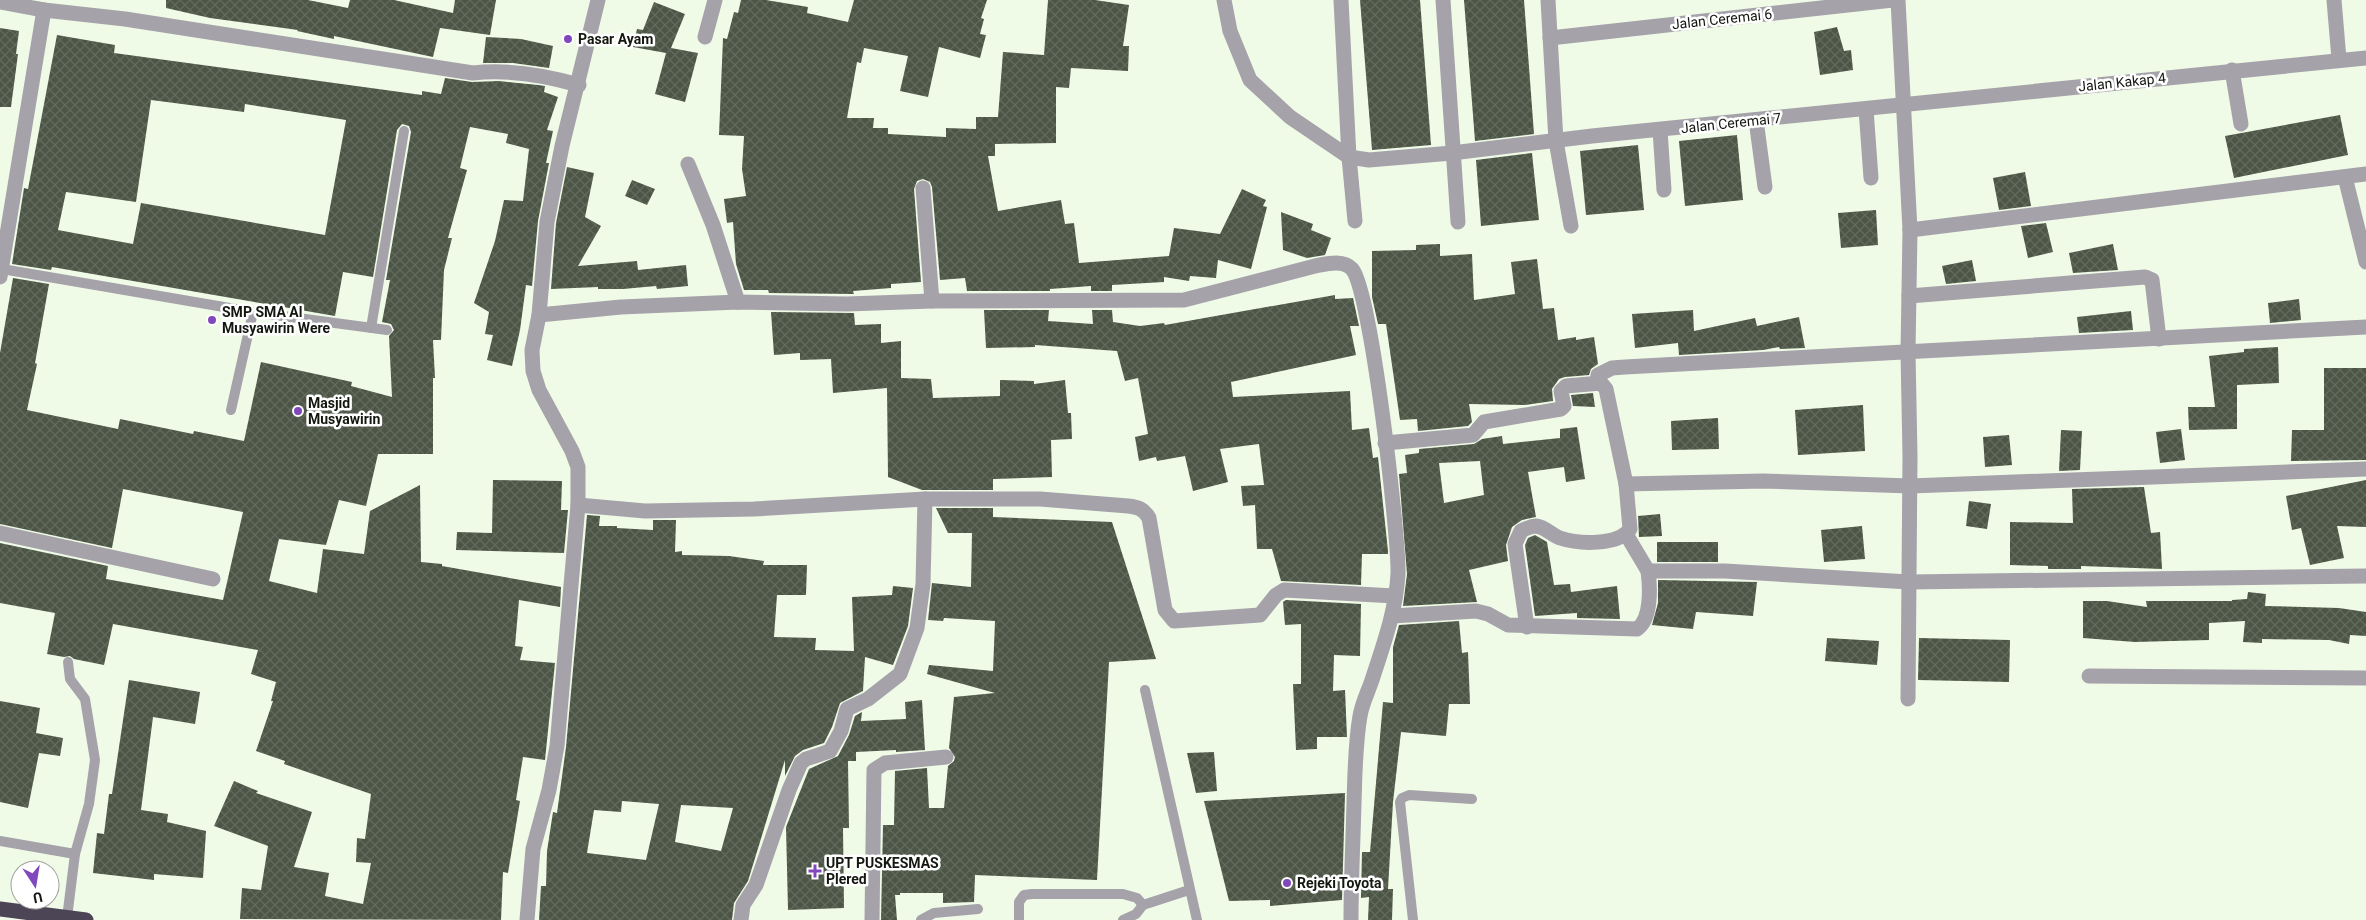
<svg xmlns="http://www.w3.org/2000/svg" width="2366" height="920" font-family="Roboto,sans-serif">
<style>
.building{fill:url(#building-cross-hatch);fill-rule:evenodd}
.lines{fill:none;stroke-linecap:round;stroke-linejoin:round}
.lane{stroke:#a5a2aa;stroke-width:10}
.street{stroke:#a5a2aa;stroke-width:15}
.highway{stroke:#4c4556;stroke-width:15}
.poi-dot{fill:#8147bd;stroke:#fff;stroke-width:2}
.labels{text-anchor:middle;stroke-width:5;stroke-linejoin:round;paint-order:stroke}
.street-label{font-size:14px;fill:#131710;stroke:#fff}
.poi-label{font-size:14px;font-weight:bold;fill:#131710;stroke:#fff;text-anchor:start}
</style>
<defs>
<pattern id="building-cross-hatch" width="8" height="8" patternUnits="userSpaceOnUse" patternTransform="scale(1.25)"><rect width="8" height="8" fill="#4d5646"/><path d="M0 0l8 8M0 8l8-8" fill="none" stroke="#626a5d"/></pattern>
</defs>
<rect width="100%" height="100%" fill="#f0fbe7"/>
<g class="building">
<polygon points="166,0 308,0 348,8 350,0 394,0 453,13 455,0 496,0 490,35 440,28 433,57 334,36 334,39 297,31 298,30 210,18 166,8"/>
<polygon points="741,0 766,0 808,7 807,13 848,22 854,0 987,0 981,18 984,19 980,34 986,35 980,58 939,47 928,97 900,91 908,56 864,48 861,63 857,62 847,118 874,118 873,128 888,128 888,134 946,137 946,128 976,129 976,117 998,117 1003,52 1044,55 1048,0 1095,0 1129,5 1123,46 1129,46 1128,71 1071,68 1069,88 1056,87 1056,143 995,144 995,156 988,156 998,211 1061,200 1065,224 1074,223 1079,263 1169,256 1174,228 1220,234 1242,189 1266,200 1263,206 1267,207 1251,269 1218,260 1216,278 1190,276 1189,281 1164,277 1164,282 1112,285 1112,291 1091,291 1091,286 1050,289 1050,291 967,291 965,278 940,280 932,187 930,182 923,179 917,181 914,189 921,282 891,284 891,288 853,291 854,294 769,293 768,290 744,290 736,264 733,222 727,223 724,199 746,196 742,169 744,136 719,135 723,38 727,39 734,12 738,13"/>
<polygon points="1360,0 1420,0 1431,145 1372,150"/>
<polygon points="1464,0 1524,0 1534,134 1475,141"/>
<polygon points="654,2 685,14 671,48 698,53 685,102 655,94 666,53 633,47 637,29 643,30"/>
<polygon points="1837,27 1844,51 1851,50 1853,70 1820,75 1814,32"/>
<polygon points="0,28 19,31 16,54 18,54 11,107 0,107"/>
<path d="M57,35L115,45L114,53L422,95V91L441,94L445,78L472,82L499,81L538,85L545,86L544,92L558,97L547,130L553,131L546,163H549L538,221L532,286L526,285L520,330L512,366L487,360L493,335L485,334L489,312L474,303L495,241L504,200L523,201L529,149L506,143L508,134L470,127L460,168L467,170L448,238H452L444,270L441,340H433L435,378H433V454H378L366,506L339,500L326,545L279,539L269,581L317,593L323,549L364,554L370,511L420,485L421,562L442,564V566L561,587L560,607L519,600L515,646L523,647L520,660L555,663L545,760L523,757L516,800L520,801L508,873L503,872L501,920L240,919L242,888L261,890L268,846L214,826L234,781L258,791L256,793L312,812L294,867L329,873L325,896L363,904L371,863L356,862L357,838L365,839L371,794L284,764L285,761L256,751L273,701H271L276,682L251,674L258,650L113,624L104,665L74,659L70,656L64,657L47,654L55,613L0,603V543L108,566L106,579L223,600L243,512L123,489L112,548L0,524V353L13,278L49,284L35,363L37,364L27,410L118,429L120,419L193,434L194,431L244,441L261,362L352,382L351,386L392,397L389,336L394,330L391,324L382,322L390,280H386L411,132L409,126L402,124L397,130L373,277L343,272L335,316L52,267L51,270L12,264L24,188L28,189ZM151,100L244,112L245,104L346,120L325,235L141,203L133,244L58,230L66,192L136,202Z"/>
<polygon points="486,37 521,39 553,46 549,68 513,63 483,63"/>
<polygon points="2340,115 2348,155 2234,178 2225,136"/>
<polygon points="1737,135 1743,200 1685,206 1679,141"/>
<polygon points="1638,145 1644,210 1586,215 1580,151"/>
<polygon points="1532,153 1539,220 1481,226 1476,160"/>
<polygon points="567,167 594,173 585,217 601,226 578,266 637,261 638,270 686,265 688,286 657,289 656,286 623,289 598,289 598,287 551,289 556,223"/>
<polygon points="2025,172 2031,206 1999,210 1993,178"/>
<polygon points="632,180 655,189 647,205 625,196"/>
<polygon points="1876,210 1878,245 1841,248 1838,213"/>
<polygon points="1281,212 1313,224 1311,230 1331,238 1325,255 1307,258 1283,250"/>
<polygon points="2046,223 2053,252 2028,258 2021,226"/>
<polygon points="1440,244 1440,256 1472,254 1474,300 1515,294 1511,262 1537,259 1543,309 1554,308 1558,340 1576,337 1576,340 1594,337 1598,364 1591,369 1589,375 1565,377 1559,379 1552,389 1553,401 1525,405 1469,404 1472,422 1468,426 1418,431 1417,419 1400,420 1386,324 1378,324 1372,297 1372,251 1416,250 1416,245"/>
<polygon points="2113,244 2118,270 2073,273 2069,253"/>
<polygon points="1972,260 1976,281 1946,284 1942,266"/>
<polygon points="1335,295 1335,299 1353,298 1359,326 1350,326 1356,355 1231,382 1233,397 1350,391 1352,430 1369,428 1373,458 1378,457 1388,551 1388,554 1362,554 1361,585 1281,581 1272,549 1257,549 1255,505 1243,506 1241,486 1264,485 1259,444 1220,449 1228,482 1193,491 1185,456 1157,461 1156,457 1139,461 1135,437 1148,434 1138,378 1125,381 1117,351 1035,345 1035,347 986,348 984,310 1049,310 1048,321 1093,324 1092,310 1112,310 1113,322 1140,326 1164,323 1165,325"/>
<polygon points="2299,299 2301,320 2270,323 2268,303"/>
<polygon points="1693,310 1694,331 1755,318 1757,326 1799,317 1805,348 1780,349 1779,347 1763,350 1679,355 1678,343 1635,348 1632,314"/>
<polygon points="2131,311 2133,330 2079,333 2077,317"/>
<polygon points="771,312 854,313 855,325 881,324 881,343 901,341 901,378 931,379 933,398 1000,396 1000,380 1034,381 1034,384 1065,380 1068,413 1071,413 1072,439 1051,440 1052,477 993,479 993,490 922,490 888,477 887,388 833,393 831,359 800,360 800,353 774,355"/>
<polygon points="2278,347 2279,383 2237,385 2237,429 2189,430 2188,407 2215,407 2209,356 2244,352 2244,349"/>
<polygon points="2324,368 2366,368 2366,460 2291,461 2292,430 2324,430"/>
<polygon points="1593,393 1595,407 1573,406 1571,395"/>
<polygon points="1863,405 1865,451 1798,455 1795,410"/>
<polygon points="1718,418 1719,449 1672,450 1671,421"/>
<path d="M1577,427L1585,479L1566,482L1564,467L1528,472L1536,517L1522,520L1512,527L1506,545L1508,561L1469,570L1477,602L1403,606L1407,574L1399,474L1407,473L1405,455L1419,453V449L1474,444L1482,439L1502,436L1503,444L1560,438V429ZM1480,461L1484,495L1444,503L1439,463Z"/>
<polygon points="2181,429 2185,460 2160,463 2156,432"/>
<polygon points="2061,430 2082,431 2080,470 2059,471"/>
<polygon points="2009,435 2012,465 1985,467 1983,437"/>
<polygon points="493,480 562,481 561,510 568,510 564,553 456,550 457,532 492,533"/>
<polygon points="2366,480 2366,527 2337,526 2344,558 2310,565 2301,528 2292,530 2286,496"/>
<polygon points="2144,487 2151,533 2160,532 2162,569 2081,566 2081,569 2048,569 2048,566 2010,565 2010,522 2073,523 2072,489"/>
<polygon points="1969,501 1991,504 1987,529 1966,526"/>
<polygon points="936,508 993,508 993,517 1112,522 1156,659 1109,662 1097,880 975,875 974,902 943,903 943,893 900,893 900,895 895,895 897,920 881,920 883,825 894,825 895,771 927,768 929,808 944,808 948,766 954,761 955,757 949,748 954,697 995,693 927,674 929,665 993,671 995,621 944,618 943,621 928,620 932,583 971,587 972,533 948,533"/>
<polygon points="1660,514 1662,536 1639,537 1638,516"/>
<path d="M587,515L600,516L599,526H617V528L653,530V520H676L675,552L682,551V555L729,556L764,561L763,565H807L806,595H777L774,637L816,638L815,650L854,651L852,597L892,595L893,586L913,588L908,626L893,665L865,657L863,691L840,703L832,727L824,743L803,750L795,756L785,776V760L748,881L734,903L732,920H539L541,886H546L547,851L553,812L557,813L566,747ZM622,801L659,804L646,860L587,853L594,810L621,812ZM681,805L733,808L721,851L675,842Z"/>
<polygon points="1862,526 1865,559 1824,562 1821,530"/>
<polygon points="1535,535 1547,542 1554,585 1570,584 1571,592 1617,586 1620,619 1577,618 1577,613 1535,616 1525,545 1528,538"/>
<rect x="1657" y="542" width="61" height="20"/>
<polygon points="1658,580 1757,582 1753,616 1696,612 1693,629 1652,625 1658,603"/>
<polygon points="2248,592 2266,594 2265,606 2339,608 2366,612 2366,636 2350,635 2349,644 2329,640 2262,639 2262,643 2243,642 2245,621 2209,623 2209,640 2135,642 2083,638 2083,601 2107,601 2147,607 2146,601 2232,601 2232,600 2247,599"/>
<polygon points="1286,600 1361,604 1360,656 1334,655 1333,691 1345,690 1347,737 1317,737 1317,749 1296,750 1293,684 1301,684 1301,624 1285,625 1283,602"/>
<polygon points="1459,621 1462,653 1468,652 1470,704 1449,704 1446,736 1401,732 1393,802 1388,889 1393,889 1392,920 1368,920 1369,897 1361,898 1362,852 1370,852 1383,702 1393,703 1393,647 1399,625"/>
<polygon points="1827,638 1879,641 1877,665 1825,661"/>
<polygon points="1919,638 2010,640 2009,682 1918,680"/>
<polygon points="129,680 200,692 195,724 153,717 141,810 168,814 167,822 206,831 203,878 154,874 154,880 93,873 97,833 104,834 109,794 112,794"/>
<polygon points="922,700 925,750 896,752 896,750 856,752 856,761 848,761 849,828 843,828 844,908 788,910 786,827 809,769 838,756 849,735 855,716 862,712 861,721 906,719 905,702"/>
<polygon points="0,701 40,708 36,733 63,738 60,756 39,753 28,808 0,802"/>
<polygon points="1214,752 1217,791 1196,793 1187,753"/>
<polygon points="1345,793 1342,900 1270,906 1270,900 1229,901 1204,801"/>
</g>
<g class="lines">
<g class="lane">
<polyline points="2,269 253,312 387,330"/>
<polyline points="371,328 404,131"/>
<polyline points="231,410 253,312"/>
<polyline points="1145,690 1197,920"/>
<polyline points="0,841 75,854"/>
<polyline points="67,918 75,854 89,804 95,760 85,699 70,679 68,662"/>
<polyline points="921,920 934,913 978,909"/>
<polyline points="1019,920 1019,902 1024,895 1032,894 1123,894 1137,898 1143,905"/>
<polyline points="1123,920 1136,914 1143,905 1189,890"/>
<polyline points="1413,920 1400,802 1402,798 1409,795 1472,799"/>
</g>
<g class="street">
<polyline points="1224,0 1230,31 1250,80 1290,117 1349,157 1369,160 1452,153 1592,136 2366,58"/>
<polyline points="1341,0 1349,157 1355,221"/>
<polyline points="1443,0 1458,222"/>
<polyline points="1548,0 1556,141 1571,226"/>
<polyline points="1898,0 1910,230 1908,352 1910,456 1908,699"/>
<polyline points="2334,0 2339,59"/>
<path d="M0,2L44,10L125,19L473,73C508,69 544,75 579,85"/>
<polyline points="705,37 715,0"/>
<polyline points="1550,38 1893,0"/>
<polyline points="2232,70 2241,124"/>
<polyline points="1866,109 1871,178"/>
<polyline points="1756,120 1765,187"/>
<polyline points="1660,130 1664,190"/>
<polyline points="688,164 713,225 738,302"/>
<polyline points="2345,177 2366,262"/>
<polyline points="923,188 932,301"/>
<polyline points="1910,230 2366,174"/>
<polyline points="0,277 44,10"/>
<polyline points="1909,296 2145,277 2152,280 2159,339"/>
<path d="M539,315L621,307L738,302L847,304L932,301L1184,300L1315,266C1326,264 1343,259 1352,269C1371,290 1399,536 1398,574C1396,610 1384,643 1373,677C1369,690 1362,703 1360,716C1355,745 1355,774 1354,803C1353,842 1351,881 1351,920"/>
<polyline points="1597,383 1598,375 1612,368 1625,367 2366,327"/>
<polyline points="1385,443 1473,435 1484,422 1561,409 1564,406 1561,391 1566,386 1601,383 1606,389 1626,484 1763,481 1910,486 2366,469"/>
<path d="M578,505L645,511L754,509L925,499H1040L1128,506C1138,507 1144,509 1149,518L1165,610L1174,621L1260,615L1276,595L1284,590L1395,596"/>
<polyline points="0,533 213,579"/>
<polyline points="1626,534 1648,571"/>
<path d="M1392,616L1476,611L1488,614L1508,625L1637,629C1652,619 1650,586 1648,571H1725L1909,582L2366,576"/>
<path d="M1527,627L1515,544L1521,531C1525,529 1531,526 1536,526C1545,527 1552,535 1560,538C1578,544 1618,546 1630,529L1626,484"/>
<polyline points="2089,676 2366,678"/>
<polyline points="527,920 533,849 549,790 557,746 578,505 578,467 572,451 539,390 533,371 532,350 539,315 547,222 562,146 598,0"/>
<polyline points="741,920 743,905 756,885 789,790 801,763 806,759 830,751 841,731 847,709 868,699 900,674 917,628 923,584 925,499"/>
<polyline points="872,920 874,770 885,763 946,757"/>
</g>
<polyline class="highway" points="0,909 86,920"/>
</g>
<g class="poi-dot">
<circle cx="568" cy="39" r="5"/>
<circle cx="212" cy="320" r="5"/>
<circle cx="298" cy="411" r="5"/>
<path d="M812.5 863.5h5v5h5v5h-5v5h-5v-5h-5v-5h5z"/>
<circle cx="1287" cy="883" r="5"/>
</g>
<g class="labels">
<g class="street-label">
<text transform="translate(1722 19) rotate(-6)" y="5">Jalan Ceremai 6</text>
<text transform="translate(2122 82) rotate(-6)" y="5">Jalan Kakap 4</text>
<text transform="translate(1731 123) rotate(-6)" y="5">Jalan Ceremai 7</text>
</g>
<g class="poi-label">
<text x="578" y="44">Pasar Ayam</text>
<text x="222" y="317">SMP SMA Al<tspan x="222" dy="16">Musyawirin Were</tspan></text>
<text x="308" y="408">Masjid<tspan x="308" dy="16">Musyawirin</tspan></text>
<text x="826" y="868">UPT PUSKESMAS<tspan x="826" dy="16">Plered</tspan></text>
<text x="1297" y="888">Rejeki Toyota</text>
</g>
</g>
<g transform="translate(35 885) rotate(168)"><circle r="24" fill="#ffffff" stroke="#a1a29f"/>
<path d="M0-4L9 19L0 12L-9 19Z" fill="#8147bd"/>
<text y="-8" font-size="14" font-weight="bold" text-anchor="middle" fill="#131710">U</text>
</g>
</svg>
